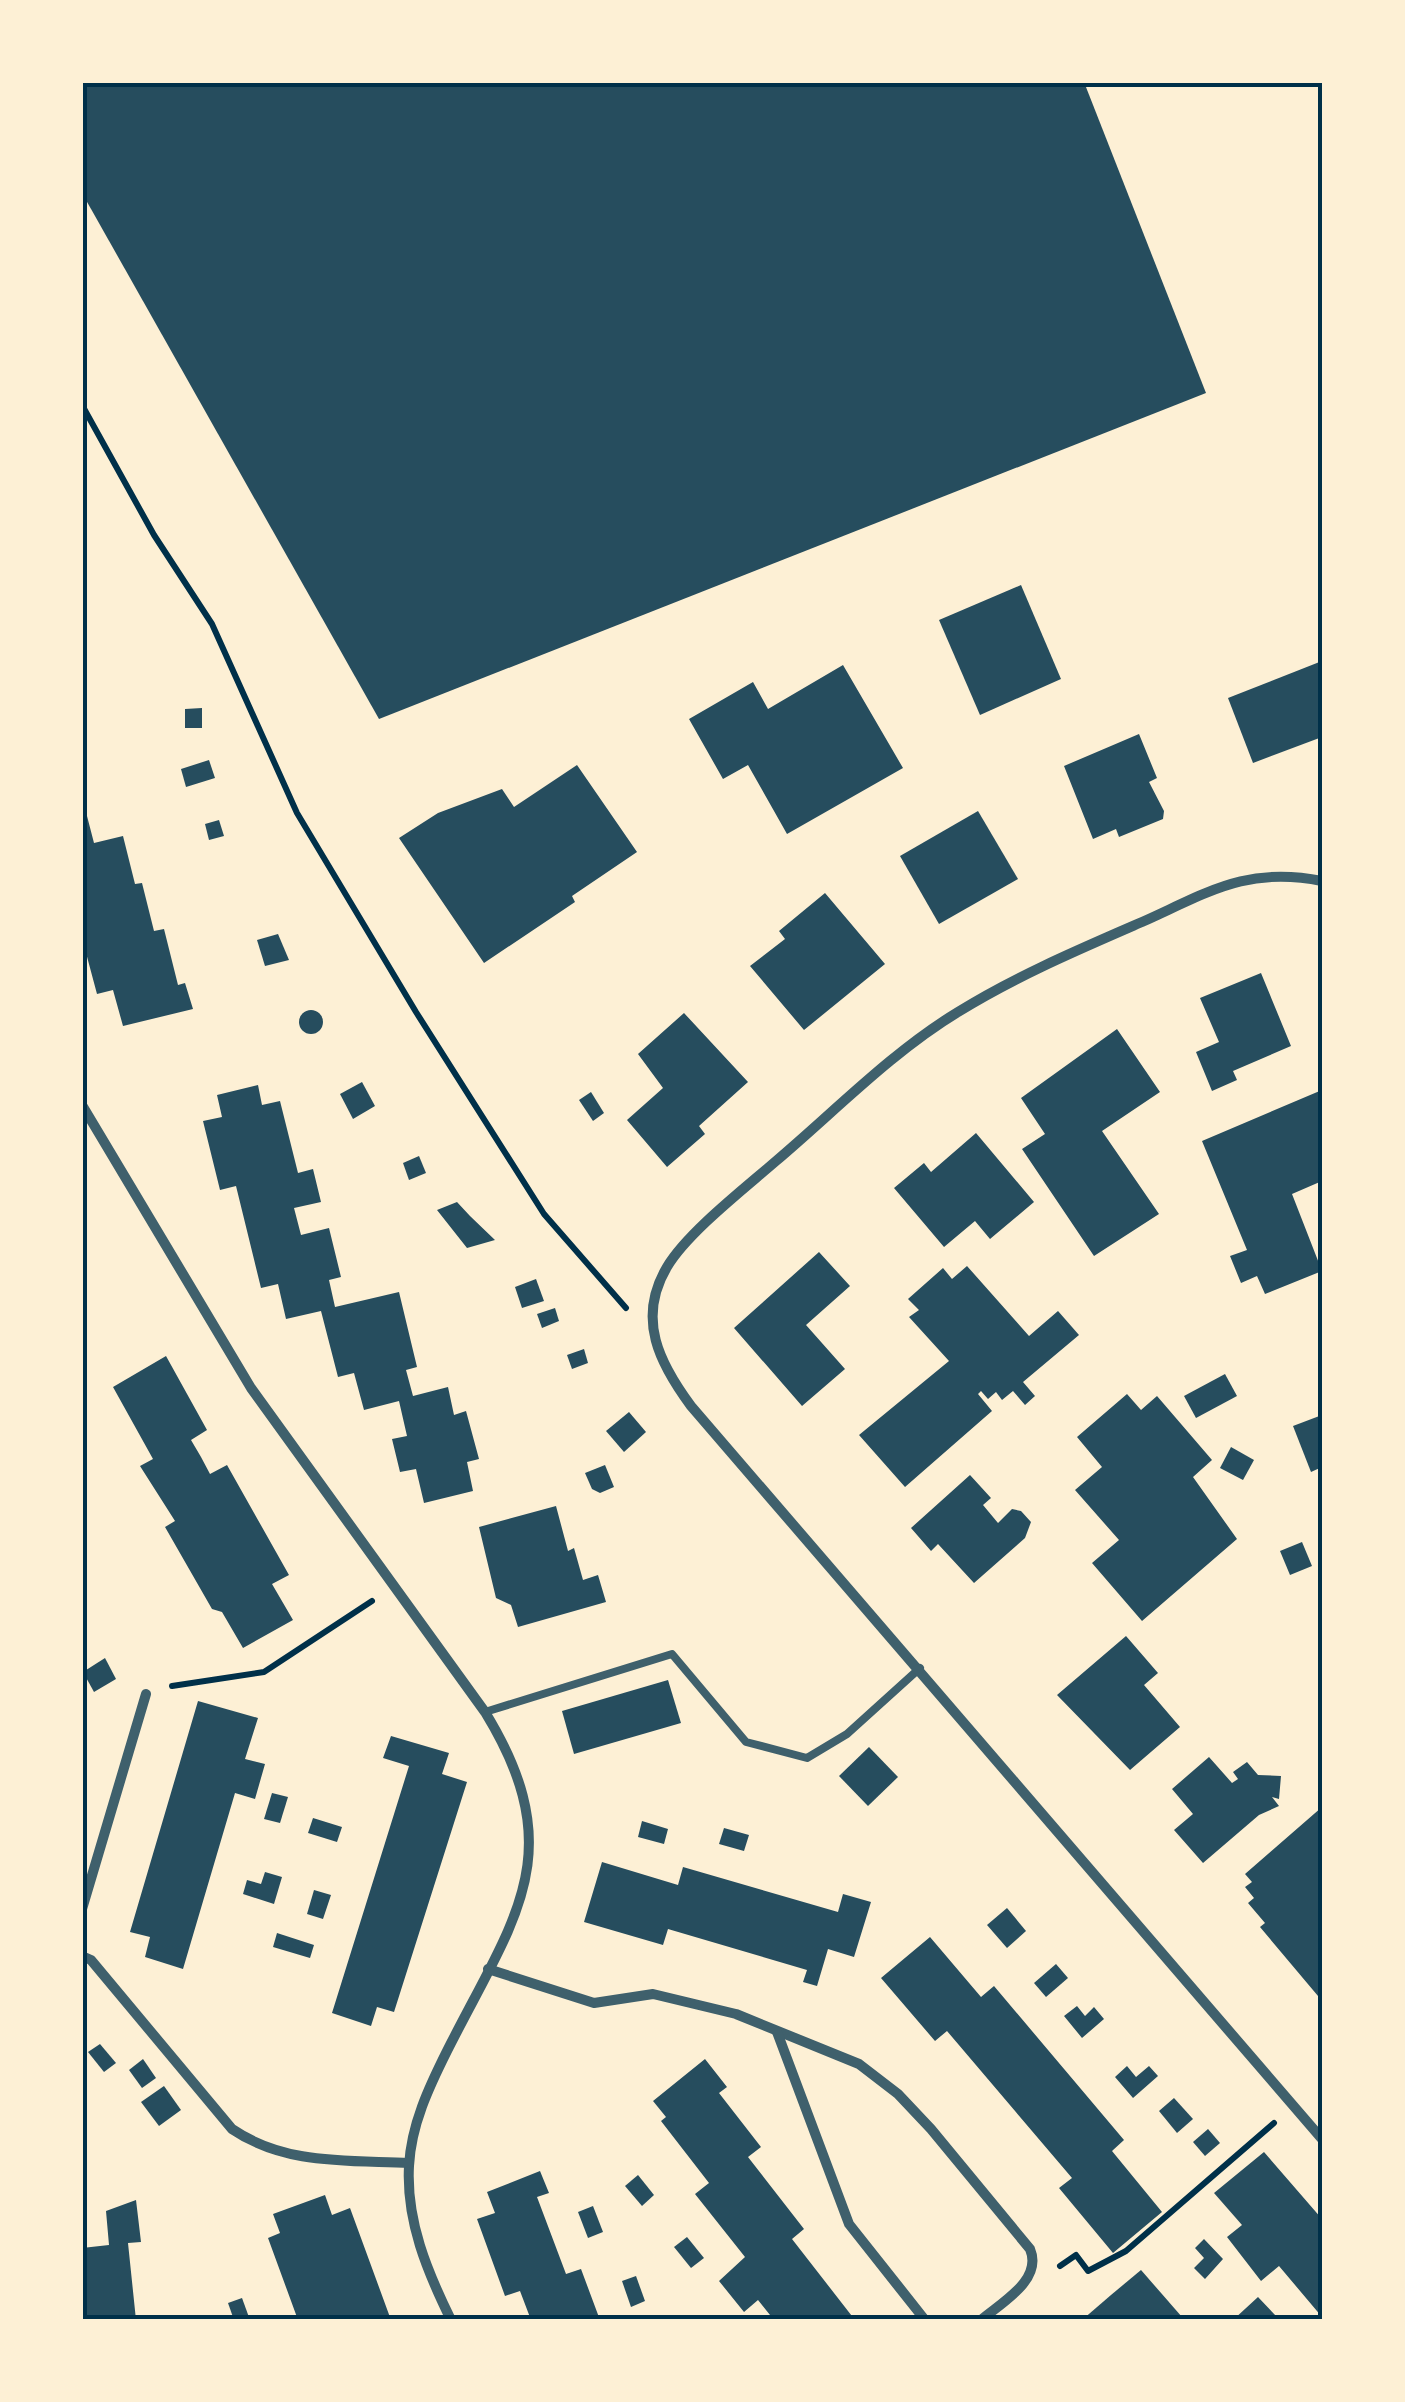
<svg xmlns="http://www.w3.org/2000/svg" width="1405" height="2402" font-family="'Noto Serif',serif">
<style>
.building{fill:#264d5e}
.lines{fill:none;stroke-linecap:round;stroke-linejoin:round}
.path{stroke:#003049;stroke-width:6}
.service{stroke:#3f606c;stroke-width:8}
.minor{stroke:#3f606c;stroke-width:10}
.neatline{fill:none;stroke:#003049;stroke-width:4}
</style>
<rect width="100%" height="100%" fill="#fdf0d5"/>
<g class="building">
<polygon points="82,82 1084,82 1206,393 379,719 82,193"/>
<polygon points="1021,585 1061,679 980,715 939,620"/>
<polygon points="1322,661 1322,737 1253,763 1228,698"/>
<polygon points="843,665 903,768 787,834 748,765 723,779 689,719 753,682 768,709"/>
<polygon points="202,708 202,728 185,728 185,709"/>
<polygon points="1139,734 1157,778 1149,782 1164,811 1163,819 1119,837 1116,829 1093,839 1064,766"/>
<polygon points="209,760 215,778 186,787 181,769"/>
<polygon points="577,765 637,852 572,896 575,902 484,963 399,838 438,813 502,789 514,807"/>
<polygon points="978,811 1018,879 939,924 900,856"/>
<polygon points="87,816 94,843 123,836 135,884 142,883 154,931 164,929 178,985 185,983 193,1009 123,1026 113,990 97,994 82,938 82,818"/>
<polygon points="219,820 224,836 209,840 205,824"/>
<polygon points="825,893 885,964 804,1030 750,966 785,939 779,931"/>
<polygon points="278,934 289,960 265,966 257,940"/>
<polygon points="1261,973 1291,1046 1233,1071 1237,1080 1212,1091 1196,1052 1219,1042 1200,998"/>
<circle cx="311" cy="1022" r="12"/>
<polygon points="684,1013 748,1082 699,1126 705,1134 667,1167 627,1120 663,1088 638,1054"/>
<polygon points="1117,1029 1160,1092 1102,1131 1159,1214 1094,1256 1022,1149 1045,1134 1021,1098"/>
<polygon points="362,1082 375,1106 353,1119 340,1094"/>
<polygon points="258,1085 262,1105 280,1101 298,1173 313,1169 321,1202 294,1208 301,1235 329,1228 341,1277 329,1280 335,1307 399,1292 417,1367 406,1370 413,1396 448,1387 454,1415 466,1411 479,1459 467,1462 473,1491 424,1503 416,1469 400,1472 392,1439 407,1436 399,1401 364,1410 354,1373 338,1377 321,1311 286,1319 278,1284 261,1288 236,1186 220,1190 203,1121 222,1117 217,1095"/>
<polygon points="1322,1090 1322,1181 1292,1194 1322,1271 1265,1294 1257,1276 1241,1283 1230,1256 1247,1250 1202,1141"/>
<polygon points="591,1092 604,1113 593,1121 579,1100"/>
<polygon points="976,1133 1034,1202 990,1239 975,1221 944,1247 894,1188 924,1163 931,1172"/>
<polygon points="419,1156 426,1173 409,1180 403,1163"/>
<polygon points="457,1202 470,1216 495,1240 467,1248 437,1210"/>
<polygon points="819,1252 850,1286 806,1325 845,1369 802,1406 734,1328"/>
<polygon points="967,1266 1029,1336 1058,1311 1079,1335 1023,1382 1035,1396 1025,1405 1013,1391 1002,1400 996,1392 988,1399 981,1391 978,1394 992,1411 905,1487 859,1435 949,1361 909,1317 919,1310 908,1299 943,1268 952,1279"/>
<polygon points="536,1279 544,1301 522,1308 515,1287"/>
<polygon points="555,1308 559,1321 542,1328 537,1314"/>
<polygon points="584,1349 588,1363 572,1369 567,1355"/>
<polygon points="166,1356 207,1430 191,1440 201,1457 210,1474 227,1465 289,1575 272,1584 293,1620 243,1648 222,1612 212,1609 165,1527 175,1521 140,1466 153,1459 113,1387"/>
<polygon points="1225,1374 1237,1396 1196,1418 1184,1396"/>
<polygon points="1127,1394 1141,1410 1157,1396 1212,1460 1193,1477 1237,1539 1142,1621 1092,1563 1119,1540 1075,1490 1102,1467 1077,1437"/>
<polygon points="629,1412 646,1432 624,1452 606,1431"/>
<polygon points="1322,1415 1322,1467 1311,1472 1293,1426"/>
<polygon points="1231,1447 1254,1460 1243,1480 1220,1468"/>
<polygon points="605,1465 614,1487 600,1493 592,1489 585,1473"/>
<polygon points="970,1475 991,1498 983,1505 998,1523 1012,1509 1021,1511 1031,1522 1025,1538 974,1583 938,1544 931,1551 911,1528"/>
<polygon points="556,1506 568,1551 574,1548 583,1580 598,1575 606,1602 518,1627 511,1605 496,1598 479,1527"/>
<polygon points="1302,1542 1312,1566 1290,1575 1280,1551"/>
<polygon points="1126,1636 1158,1673 1144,1685 1180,1727 1130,1770 1057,1695"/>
<polygon points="105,1658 116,1679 94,1692 83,1672"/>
<polygon points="668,1680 681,1723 574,1754 562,1711"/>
<polygon points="198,1701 258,1718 245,1759 265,1764 255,1799 235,1793 183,1969 145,1957 150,1937 130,1932"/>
<polygon points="391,1736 449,1753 442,1774 467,1782 394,2012 377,2007 371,2026 332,2013 409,1766 383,1758"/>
<polygon points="869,1747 898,1777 868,1806 839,1776"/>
<polygon points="1209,1757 1232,1783 1238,1779 1233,1772 1247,1762 1258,1775 1281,1776 1279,1799 1272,1797 1279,1806 1259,1815 1203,1863 1174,1830 1193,1814 1172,1789"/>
<polygon points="272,1793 288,1797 280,1823 264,1819"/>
<polygon points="1322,1807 1322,1992 1318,1996 1260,1927 1265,1923 1248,1903 1254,1898 1245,1887 1252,1882 1245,1874"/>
<polygon points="313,1818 342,1827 337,1842 308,1833"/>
<polygon points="642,1821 668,1829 664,1844 638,1837"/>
<polygon points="724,1828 749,1835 744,1851 719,1844"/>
<polygon points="602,1862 678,1885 683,1867 838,1912 843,1894 871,1902 854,1957 828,1949 817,1986 803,1982 807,1970 668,1929 663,1945 584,1922"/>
<polygon points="265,1872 282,1877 274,1904 243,1894 247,1880 261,1884"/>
<polygon points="314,1890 331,1895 323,1919 307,1914"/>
<polygon points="1007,1908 1026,1931 1007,1948 987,1925"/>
<polygon points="277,1933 314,1945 310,1958 273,1947"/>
<polygon points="930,1937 981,1997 994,1986 1124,2140 1112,2151 1162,2212 1113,2253 1059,2188 1072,2178 1049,2151 947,2031 935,2041 881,1978"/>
<polygon points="1056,1964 1068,1978 1046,1997 1034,1983"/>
<polygon points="1077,2006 1085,2016 1094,2007 1104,2019 1082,2038 1064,2016"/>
<polygon points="100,2044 116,2063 104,2072 88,2052"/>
<polygon points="143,2059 156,2078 142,2088 129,2070"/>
<polygon points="705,2059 727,2087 719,2093 761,2147 748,2157 804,2229 792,2239 855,2320 774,2320 758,2300 744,2312 719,2281 745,2257 695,2194 709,2183 661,2121 666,2117 653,2101"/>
<polygon points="1127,2066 1136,2077 1149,2066 1158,2076 1133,2098 1115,2077"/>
<polygon points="164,2086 181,2110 159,2126 141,2102"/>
<polygon points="1174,2098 1193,2119 1177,2133 1159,2111"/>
<polygon points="1208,2129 1220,2143 1205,2156 1193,2142"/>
<polygon points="1264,2152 1322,2219 1322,2317 1279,2266 1261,2281 1227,2237 1242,2225 1214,2193"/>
<polygon points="540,2171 549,2193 537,2197 566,2274 581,2269 600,2320 531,2320 520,2291 505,2296 477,2219 495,2213 487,2192"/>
<polygon points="638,2175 654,2195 642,2206 625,2186"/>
<polygon points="325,2195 332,2215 350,2208 391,2320 298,2320 268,2238 280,2233 273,2214"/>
<polygon points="136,2200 141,2242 128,2243 136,2320 82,2320 82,2248 109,2245 106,2211"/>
<polygon points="593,2206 603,2232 588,2238 578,2212"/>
<polygon points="687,2237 704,2258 691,2268 674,2247"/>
<polygon points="1204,2239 1223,2259 1205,2279 1194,2268 1204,2258 1195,2248"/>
<polygon points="1141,2270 1182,2317 1082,2320 1111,2295"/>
<polygon points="636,2276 645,2301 631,2307 622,2281"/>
<polygon points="1258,2297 1276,2316 1273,2320 1256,2315 1233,2320"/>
<polygon points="242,2298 250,2320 234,2320 228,2303"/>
</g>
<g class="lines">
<g class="path">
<polyline points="82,405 154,535 212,624 297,813 416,1012 544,1214 626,1308"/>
<polyline points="172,1686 264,1672 372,1601"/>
<polyline points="1060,2266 1076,2255 1088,2271 1126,2251 1274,2123"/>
</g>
<polyline class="service" points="485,1712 672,1654 746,1742 807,1758 847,1734 920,1668"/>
<g class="minor">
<path d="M1322,881C1247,866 1209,892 1142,922C1080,949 1016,976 958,1012C892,1052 835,1111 776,1161C745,1188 687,1233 667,1267C636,1319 660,1364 691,1406L1322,2139"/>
<path d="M82,1105L251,1388L485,1712C572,1854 514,1918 447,2051C429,2087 411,2125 409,2166C406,2221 427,2271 451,2320"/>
<polyline points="82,1909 146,1694"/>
<path d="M82,1956L91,1960L232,2129C285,2165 346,2160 409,2163"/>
<path d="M488,1969L594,2003L653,1994L736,2014L859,2064L898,2094L931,2129L1030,2249C1043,2280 1002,2302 981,2320"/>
<polyline points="777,2032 849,2224 925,2320"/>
</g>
</g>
<rect width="1405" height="2402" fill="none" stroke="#fdf0d5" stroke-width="170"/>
<rect x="85" y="85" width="1235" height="2232" class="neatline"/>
</svg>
